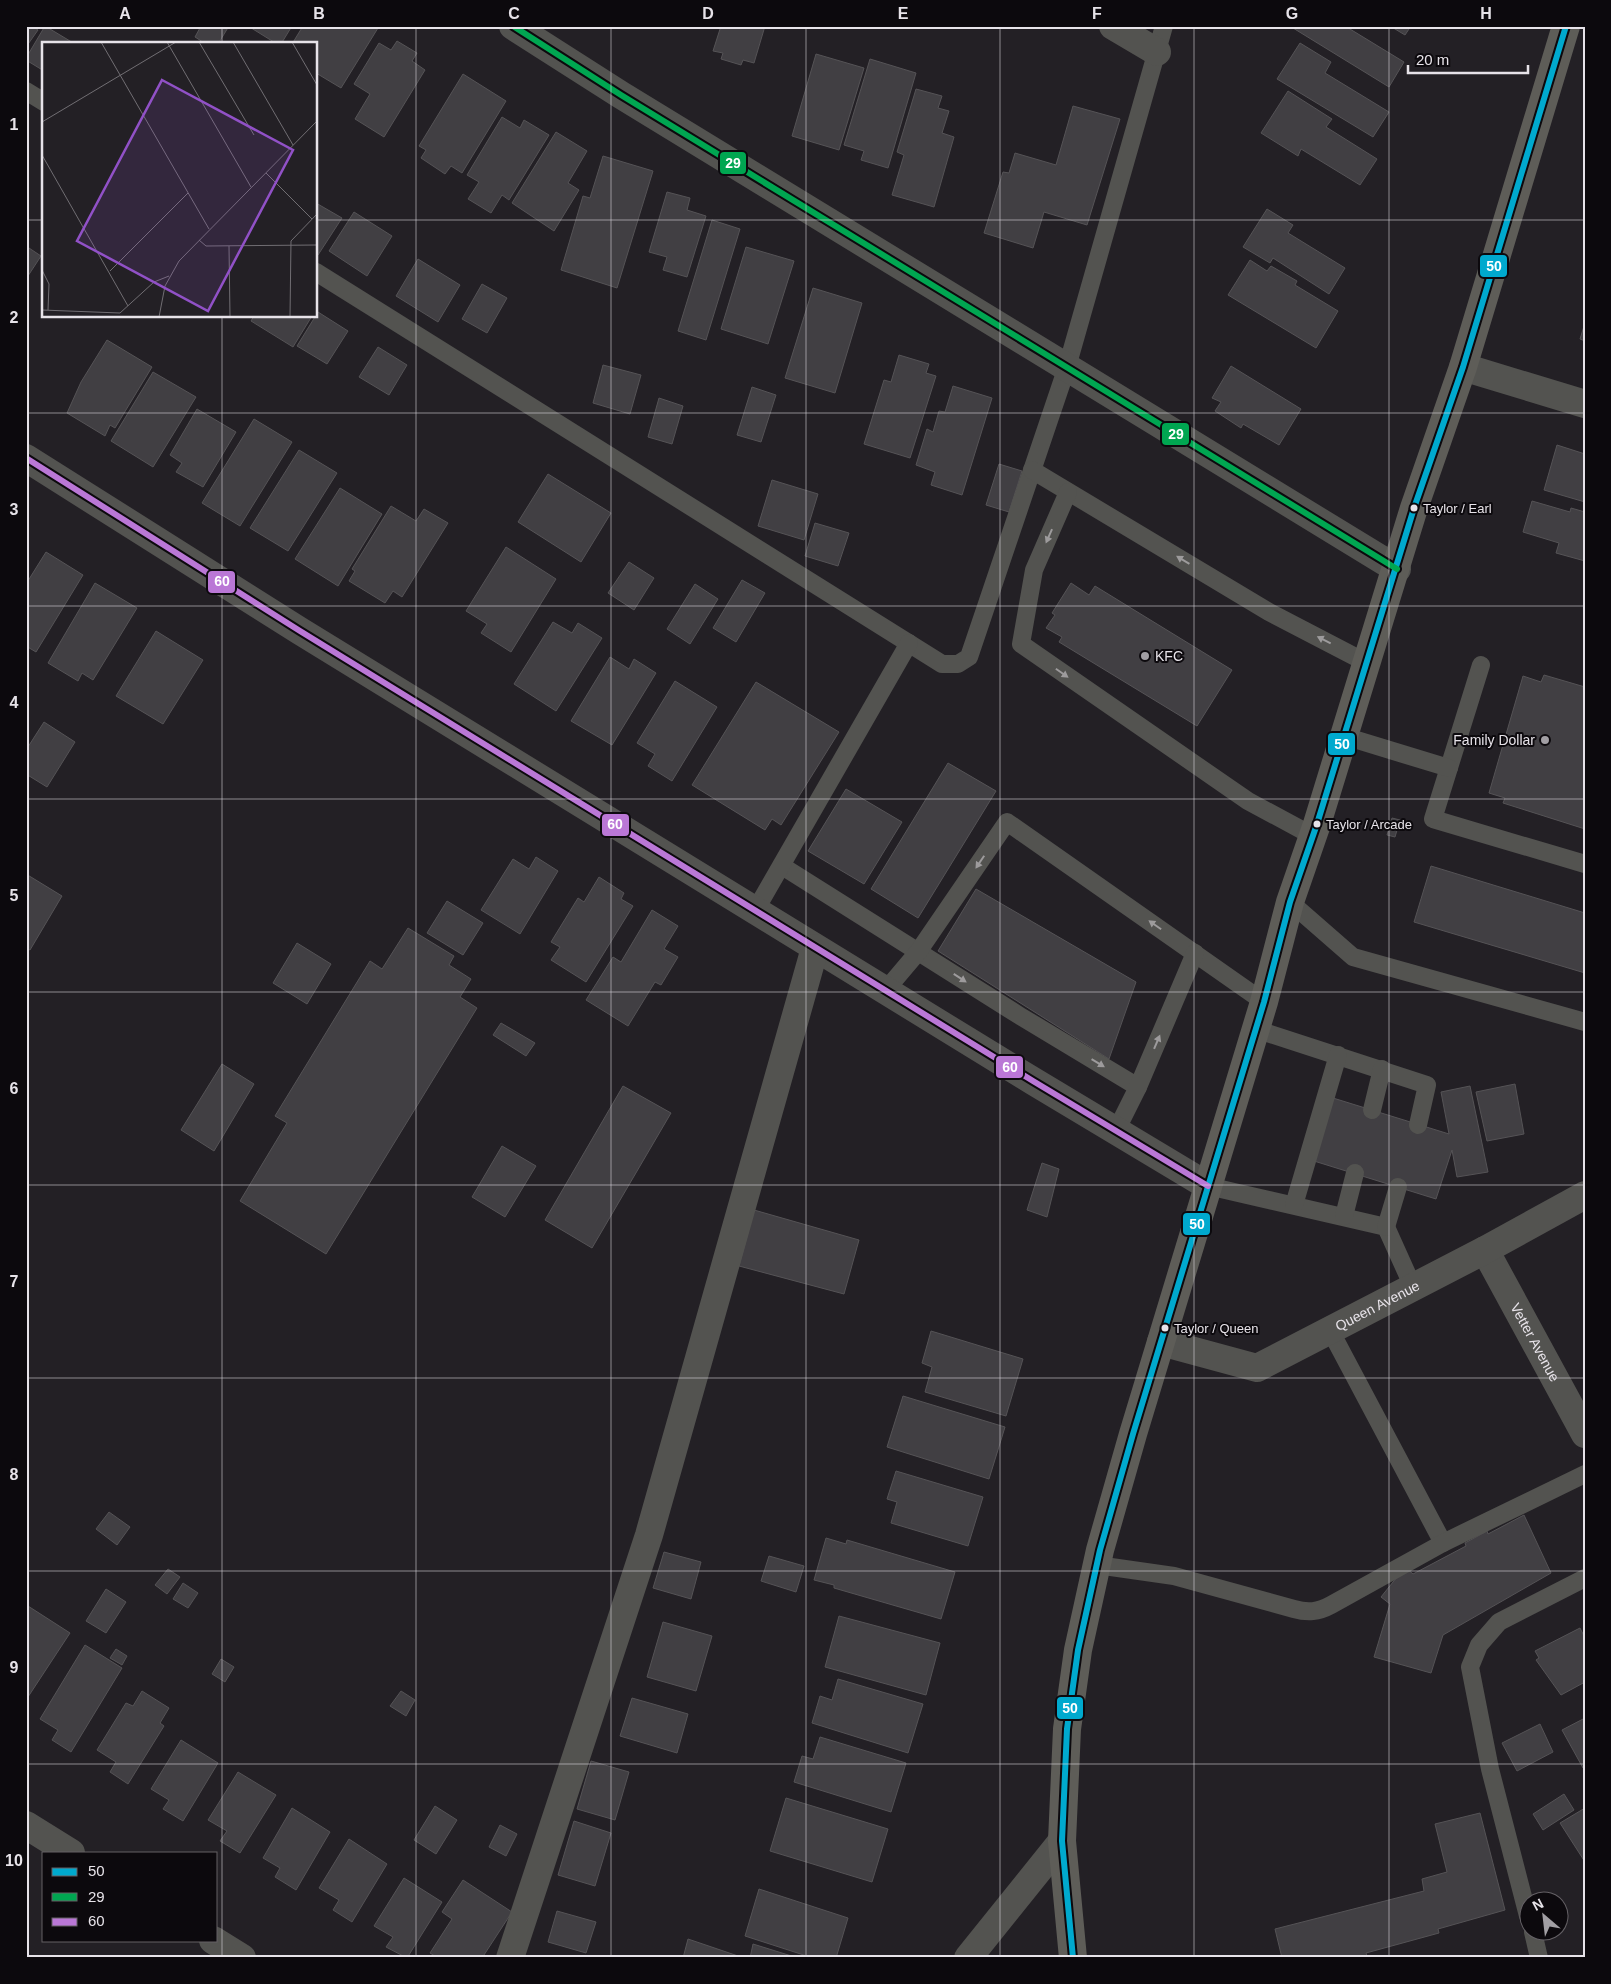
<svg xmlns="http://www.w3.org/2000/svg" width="1611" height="1984" font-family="Helvetica,sans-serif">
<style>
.building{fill:#413f43;stroke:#555356}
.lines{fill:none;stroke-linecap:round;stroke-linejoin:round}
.lane{stroke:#535350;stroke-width:18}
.street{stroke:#535350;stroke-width:28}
.primary{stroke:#5e5d58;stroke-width:28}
.bus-1-casing{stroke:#0c090d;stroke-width:10}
.bus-2-casing{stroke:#0c090d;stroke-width:10}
.bus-3-casing{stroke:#0c090d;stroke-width:10}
.bus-1{stroke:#00a9ce;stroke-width:6}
.bus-2{stroke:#00a651;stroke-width:6}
.bus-3{stroke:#ba77d6;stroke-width:6}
.oneway{fill:#9d9b9c}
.grid{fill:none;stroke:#e7e3e9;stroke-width:1;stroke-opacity:0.55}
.bus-dot{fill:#e7e3e9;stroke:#0c090d;stroke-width:2}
.poi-dot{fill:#a29fa4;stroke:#0c090d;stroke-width:2}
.labels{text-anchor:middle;stroke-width:4;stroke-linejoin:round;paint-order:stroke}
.bus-label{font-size:13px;fill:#e7e3e9;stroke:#0c090d;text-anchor:start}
.poi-label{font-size:14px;fill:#e7e3e9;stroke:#0c090d;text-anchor:start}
.street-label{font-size:14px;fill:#e7e3e9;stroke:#0c090d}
.inset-road{fill:none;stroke:#716e73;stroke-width:1}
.view{fill:#9151c7;fill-opacity:0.15;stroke:#9151c7;stroke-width:2.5}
.inset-edge{fill:none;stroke:#e7e3e9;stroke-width:2.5}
.line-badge{stroke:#0c090d;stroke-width:2}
.badge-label{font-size:14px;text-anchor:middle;font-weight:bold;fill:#fff}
.neatline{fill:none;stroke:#e7e3e9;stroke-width:2}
.grid-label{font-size:16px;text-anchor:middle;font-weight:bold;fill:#e7e3e9}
</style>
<rect width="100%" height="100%" fill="#232025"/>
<g class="building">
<polygon points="26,26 32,26 38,30 26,47"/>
<polygon points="45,26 75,44 44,44 44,71 26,60 26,58"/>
<polygon points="201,26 229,26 218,44 206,44 195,37"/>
<polygon points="248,26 292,26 281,44 277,44"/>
<polygon points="303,26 374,26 378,28 341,88 316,73 316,44 292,44"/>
<polygon points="721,26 765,26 754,63 743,60 741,65 721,59 723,53 713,51"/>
<polygon points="1294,26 1345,26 1404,62 1389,87 1293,28"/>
<polygon points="1390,26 1411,26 1405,35"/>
<polygon points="397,41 417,53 412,61 425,70 384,137 355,119 370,94 354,84 379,43 391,50"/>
<polygon points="1300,43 1331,62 1325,73 1389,112 1373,137 1277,79"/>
<polygon points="816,54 864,68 839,150 792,136"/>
<polygon points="870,59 916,73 888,168 861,160 864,151 844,145"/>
<polygon points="463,74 506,101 462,173 451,166 445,174 421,158 426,150 419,146"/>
<polygon points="916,89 942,96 938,108 949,111 942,133 954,137 934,207 892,195 904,155 897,152"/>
<polygon points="1288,91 1332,119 1326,127 1377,159 1360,185 1301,149 1298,156 1261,133"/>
<polygon points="1073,106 1120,119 1087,225 1044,212 1033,248 984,233 1003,172 1009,173 1015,153 1056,165"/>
<polygon points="502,117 520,128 524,120 549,135 509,200 502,195 491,213 468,199 479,182 467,175"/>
<polygon points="556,132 587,151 568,183 579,190 554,231 512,203"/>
<polygon points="603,156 653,171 617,288 561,270 583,196 590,198"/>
<polygon points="667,192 690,198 687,210 706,216 687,277 663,270 667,257 649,252"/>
<polygon points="316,203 342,218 318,255 316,254"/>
<polygon points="1267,209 1293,225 1288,233 1345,268 1329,294 1273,258 1270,263 1243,247"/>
<polygon points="354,212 392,236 367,276 329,251"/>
<polygon points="712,220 740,229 706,340 678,331"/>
<polygon points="26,246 41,256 26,279"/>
<polygon points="746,247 794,261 768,344 721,329"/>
<polygon points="418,259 460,285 438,322 396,296"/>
<polygon points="1250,260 1267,271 1271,266 1297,281 1295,285 1338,311 1316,348 1228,295"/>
<polygon points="482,284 507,298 487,333 462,319"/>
<polygon points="813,288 862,303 835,393 785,378"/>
<polygon points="318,312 348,331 327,364 297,346"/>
<polygon points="254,316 312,316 293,347 251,321"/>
<polygon points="1585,323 1585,341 1580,339"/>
<polygon points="107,340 152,367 115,428 110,425 105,436 67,413 81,382"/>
<polygon points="378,347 407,365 389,395 359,377"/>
<polygon points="899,355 929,364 926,373 936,376 910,458 864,444 884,380 891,382"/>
<polygon points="603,365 641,375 630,414 593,403"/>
<polygon points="1231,366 1301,409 1279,445 1243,424 1241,428 1215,411 1221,402 1212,398"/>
<polygon points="153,372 196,397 153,467 111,441"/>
<polygon points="953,386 992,398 962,495 931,485 935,472 916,465 927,429 933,432 939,411 945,412"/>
<polygon points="752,387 776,395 761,442 737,435"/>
<polygon points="659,398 683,406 672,444 648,437"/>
<polygon points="197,409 236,432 203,487 176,472 182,463 170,455"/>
<polygon points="254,419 292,442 240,526 202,503"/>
<polygon points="1557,445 1585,454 1585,502 1544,490"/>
<polygon points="299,450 337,473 288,551 250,528"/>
<polygon points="999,464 1022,471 1009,512 986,505"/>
<polygon points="548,474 611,513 581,562 518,522"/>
<polygon points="772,480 818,494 804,540 758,526"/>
<polygon points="340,488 382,514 338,586 295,559"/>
<polygon points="1532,501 1570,512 1571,508 1585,512 1585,561 1556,553 1559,543 1523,532"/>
<polygon points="391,506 416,521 424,509 448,523 402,597 393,591 385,603 349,581 355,571 352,569"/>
<polygon points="815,523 849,533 838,566 805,556"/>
<polygon points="506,547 556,579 511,652 481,633 487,624 466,611"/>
<polygon points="46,552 83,575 36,652 26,646 26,584"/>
<polygon points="629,562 654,578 634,610 608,593"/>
<polygon points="742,580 765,593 736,642 713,628"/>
<polygon points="95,583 137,608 93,680 82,673 78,681 48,663"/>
<polygon points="1071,583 1089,595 1095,586 1232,670 1197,726 1059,642 1062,637 1046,628 1055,615 1052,613"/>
<polygon points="695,584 718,599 690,644 667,629"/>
<polygon points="553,622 572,633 578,623 602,638 556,711 514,684"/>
<polygon points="156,631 203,660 163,724 116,696"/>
<polygon points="610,657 629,669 634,659 656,673 612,745 571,721"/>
<polygon points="1544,675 1585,687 1585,829 1503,803 1505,798 1489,793 1523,676 1541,682"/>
<polygon points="675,681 717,707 672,781 648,766 655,754 637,743"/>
<polygon points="756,682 839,732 781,825 772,819 765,830 692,785"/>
<polygon points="44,722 75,742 47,787 26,774 26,750"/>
<polygon points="948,763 996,791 918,918 871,889"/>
<polygon points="846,789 902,822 864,884 808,851"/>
<polygon points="1392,818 1400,820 1395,837 1387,835"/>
<polygon points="536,857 558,871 520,934 481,910 513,859 529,869"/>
<polygon points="1431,866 1585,913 1585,973 1414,922"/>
<polygon points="26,874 62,896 30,950 26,948"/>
<polygon points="599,877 624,893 621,899 633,906 586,982 551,960 560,947 551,942 578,898 584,902"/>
<polygon points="976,889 1136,982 1109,1059 938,951"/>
<polygon points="447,901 483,923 463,955 427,933"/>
<polygon points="652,910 678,926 664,949 678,957 661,985 655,982 628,1026 586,1000 613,957 621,962"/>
<polygon points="408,928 454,956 449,965 471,979 460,997 477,1008 326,1254 240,1201 287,1123 275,1116 370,961 382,969"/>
<polygon points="297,943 331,964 307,1004 273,983"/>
<polygon points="501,1023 535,1043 526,1056 493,1035"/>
<polygon points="222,1064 254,1084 214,1151 181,1130"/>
<polygon points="1515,1084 1524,1134 1487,1141 1476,1092"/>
<polygon points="623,1086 671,1113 592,1248 545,1220"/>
<polygon points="1470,1086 1488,1172 1457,1177 1452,1150 1436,1199 1314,1161 1333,1098 1449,1134 1441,1092"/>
<polygon points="502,1146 536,1166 505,1217 472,1197"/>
<polygon points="1042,1163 1059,1169 1047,1217 1027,1210"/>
<polygon points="754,1210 859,1240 844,1294 739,1266"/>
<polygon points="931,1331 1023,1359 1006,1416 925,1392 932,1367 922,1363"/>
<polygon points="903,1396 1005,1427 989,1479 887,1447"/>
<polygon points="896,1471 983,1497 968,1546 891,1523 897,1502 887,1499"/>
<polygon points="109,1512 130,1527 117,1545 96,1529"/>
<polygon points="1524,1515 1551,1573 1443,1635 1431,1673 1374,1657 1390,1604 1381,1597 1405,1567 1413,1574 1466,1546 1465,1543 1487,1531 1488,1534"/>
<polygon points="826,1538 846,1544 847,1540 955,1572 941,1619 834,1588 834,1585 814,1580"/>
<polygon points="664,1552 701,1562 691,1599 653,1588"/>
<polygon points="769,1556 804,1566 796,1592 761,1581"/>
<polygon points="168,1569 180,1577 167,1594 155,1585"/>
<polygon points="183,1583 198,1593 188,1608 173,1599"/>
<polygon points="106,1589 126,1602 106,1633 86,1621"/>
<polygon points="28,1606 70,1633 26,1700 26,1609"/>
<polygon points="839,1616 940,1643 926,1695 825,1667"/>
<polygon points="663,1622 712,1636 696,1691 647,1677"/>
<polygon points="1580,1628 1585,1638 1585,1682 1561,1695 1536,1660 1539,1658 1535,1651"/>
<polygon points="85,1645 122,1668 71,1752 52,1740 58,1730 40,1719"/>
<polygon points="116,1649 127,1656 122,1665 110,1658"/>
<polygon points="221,1659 234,1667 225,1682 212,1674"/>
<polygon points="838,1679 923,1704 908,1753 812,1723 820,1696 832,1700"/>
<polygon points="142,1691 169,1708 160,1723 164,1726 128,1784 110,1772 116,1762 97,1750 126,1703 133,1706"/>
<polygon points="401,1691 415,1700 406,1716 390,1706"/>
<polygon points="632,1698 688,1714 677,1753 620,1736"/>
<polygon points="1585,1718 1585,1767 1583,1768 1562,1730"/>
<polygon points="1540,1724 1553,1752 1517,1771 1502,1743"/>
<polygon points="820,1737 906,1763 891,1812 794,1782 802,1756 813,1759"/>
<polygon points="181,1740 218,1763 183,1821 163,1809 169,1800 151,1789"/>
<polygon points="591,1761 629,1772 615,1820 577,1809"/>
<polygon points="238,1772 276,1795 240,1853 220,1841 227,1831 208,1820"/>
<polygon points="1564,1794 1574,1810 1543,1830 1533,1814"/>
<polygon points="786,1798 888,1829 872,1882 770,1851"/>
<polygon points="435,1806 457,1820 436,1854 414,1840"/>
<polygon points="292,1808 330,1832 296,1890 275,1877 280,1868 263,1858"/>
<polygon points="1585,1808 1585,1862 1560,1823"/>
<polygon points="1480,1813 1505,1910 1438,1929 1439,1933 1366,1953 1367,1956 1361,1958 1282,1958 1275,1929 1424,1891 1422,1879 1447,1872 1435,1824"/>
<polygon points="574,1821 611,1833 595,1886 558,1875"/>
<polygon points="500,1825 517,1834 506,1856 489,1847"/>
<polygon points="349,1839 387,1864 352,1922 333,1910 339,1900 319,1888"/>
<polygon points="404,1878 442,1902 407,1958 386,1947 393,1937 374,1926"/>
<polygon points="463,1880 512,1912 482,1958 438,1958 430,1953 452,1919 442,1912"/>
<polygon points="759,1889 848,1918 836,1958 813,1958 745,1936"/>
<polygon points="557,1911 596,1922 586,1953 548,1942"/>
<polygon points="688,1939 744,1958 683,1958"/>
<polygon points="753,1944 798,1958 750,1958"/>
</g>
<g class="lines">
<g class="lane">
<polyline points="26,91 44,102"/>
<polyline points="316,272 942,664 958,664 969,657 1067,367 1164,26"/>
<polyline points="1032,470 1269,612 1367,663"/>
<polyline points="1068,492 1034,570 1021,644 1248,801 1313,836"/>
<polyline points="1481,665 1433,819 1585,864"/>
<polyline points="1344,736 1449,768"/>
<polyline points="782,866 1020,1016 1138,1087"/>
<polyline points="1290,902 1353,957 1585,1022"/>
<polyline points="755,911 909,643"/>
<polyline points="885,991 918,952 1007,822 1264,1002"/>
<polyline points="1255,1029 1427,1085 1418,1125"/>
<polyline points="1372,1110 1382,1069"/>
<polyline points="1116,1131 1138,1087 1195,953"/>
<polyline points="1208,1186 1386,1227 1413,1287"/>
<polyline points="1294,1205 1338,1055"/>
<polyline points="1344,1216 1355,1173"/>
<polyline points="1386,1227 1398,1187"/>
<polyline points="1330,1330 1443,1543"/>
<path d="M1097,1565L1174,1576L1294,1609C1308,1613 1318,1612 1331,1605L1443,1543L1585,1474"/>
<polyline points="1528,1916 1490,1769 1470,1667 1479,1645 1499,1622 1585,1578"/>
<polyline points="1533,1932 1539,1958"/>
</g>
<g class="street">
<polyline points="513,26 621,95 1397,569"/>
<polyline points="1113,26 1157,52"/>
<polyline points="1463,367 1585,404"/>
<polyline points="26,458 300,631 1033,1081 1208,1186"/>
<path id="s1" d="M1485,1250L1585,1434"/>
<path id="s2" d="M1161,1342L1257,1368L1485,1250L1585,1195"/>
<polyline points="26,1825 71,1853"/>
<polyline points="213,1940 242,1958"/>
<polyline points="510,1958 649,1535 815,948"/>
<polyline points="968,1958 1062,1841"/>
</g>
<polyline class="primary" points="1073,1958 1062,1841 1067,1729 1078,1650 1100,1550 1133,1434 1264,1002 1290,902 1317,824 1414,508 1463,367 1566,26"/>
<defs>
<polyline id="bus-1" points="1073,1958 1062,1841 1067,1729 1078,1650 1100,1550 1133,1434 1264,1002 1290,902 1317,824 1414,508 1463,367 1566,26"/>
<polyline id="bus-2" points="513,26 621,95 1397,569"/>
<polyline id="bus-3" points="26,458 300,631 1033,1081 1208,1186"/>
</defs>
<use href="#bus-1" class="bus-1-casing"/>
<use href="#bus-2" class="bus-2-casing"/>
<use href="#bus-3" class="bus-3-casing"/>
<use href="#bus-1" class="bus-1"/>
<use href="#bus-2" class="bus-2"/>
<use href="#bus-3" class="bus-3"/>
</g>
<defs><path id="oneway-solid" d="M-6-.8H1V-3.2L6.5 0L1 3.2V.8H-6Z" transform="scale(1.25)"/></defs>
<g class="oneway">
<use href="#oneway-solid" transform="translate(1049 536) rotate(114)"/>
<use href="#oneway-solid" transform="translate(1183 560) rotate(-149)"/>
<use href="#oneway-solid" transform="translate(1324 640) rotate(-153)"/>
<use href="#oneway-solid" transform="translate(1062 673) rotate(35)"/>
<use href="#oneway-solid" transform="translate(980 862) rotate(124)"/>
<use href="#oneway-solid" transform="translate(1155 925) rotate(-145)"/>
<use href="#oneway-solid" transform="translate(960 978) rotate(33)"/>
<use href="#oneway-solid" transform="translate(1157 1042) rotate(-67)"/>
<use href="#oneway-solid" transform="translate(1098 1063) rotate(31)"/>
</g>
<path class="grid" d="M222,26V44M416,26V1958M611,26V1958M806,26V1958M1000,26V1958M1194,26V1958M1389,26V1958M26,220H44M316,220H1585M222,316V1958M26,413H1585M26,606H1585M26,799H1585M26,992H1585M26,1185H1585M26,1378H1585M26,1571H1585M26,1764H1585"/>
<g class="bus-dot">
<circle cx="1414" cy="508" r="4.5"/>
<circle cx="1317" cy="824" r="4.5"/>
<circle cx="1165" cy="1328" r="4.5"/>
</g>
<g class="poi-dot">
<circle cx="1145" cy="656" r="5"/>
<circle cx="1545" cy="740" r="5"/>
</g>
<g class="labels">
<g class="bus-label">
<text x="1423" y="513">Taylor / Earl</text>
<text x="1326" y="829">Taylor / Arcade</text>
<text x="1174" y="1333">Taylor / Queen</text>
</g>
<g class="poi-label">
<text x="1155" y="661">KFC</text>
<text x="1535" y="745" text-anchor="end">Family Dollar</text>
</g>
<g class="street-label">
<text dy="5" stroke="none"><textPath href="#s2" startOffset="235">Queen Avenue</textPath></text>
<text dy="5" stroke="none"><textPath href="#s1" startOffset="105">Vetter Avenue</textPath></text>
</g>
</g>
<g transform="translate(42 42)">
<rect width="275" height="275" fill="#232025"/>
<path class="inset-road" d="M59,0L167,187M125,0L209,145M157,0L212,93M191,0L251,103M250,0L275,43M0,80L134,0M0,113L86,264M224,131L270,177M157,198L164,204L275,203M187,204L188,275M0,228L7,242L6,268M68,229L146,151M0,268L78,271L112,240L127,234M117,275L123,244L137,219L275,79M248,275L249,199L275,172"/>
<path class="view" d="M120,38L251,108L166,269L35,199Z"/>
<rect width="275" height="275" class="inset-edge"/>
</g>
<g class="line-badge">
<rect x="719" y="151" width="28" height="24" rx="5" fill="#00a651"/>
<rect x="1479" y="254" width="29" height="24" rx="5" fill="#00a9ce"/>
<rect x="1161" y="422" width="29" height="24" rx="5" fill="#00a651"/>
<rect x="207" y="570" width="29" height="24" rx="5" fill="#ba77d6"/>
<rect x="1327" y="732" width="29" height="24" rx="5" fill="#00a9ce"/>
<rect x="601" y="813" width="29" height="24" rx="5" fill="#ba77d6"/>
<rect x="995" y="1055" width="29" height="24" rx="5" fill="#ba77d6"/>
<rect x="1182" y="1212" width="29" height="24" rx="5" fill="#00a9ce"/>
<rect x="1056" y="1696" width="28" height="24" rx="5" fill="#00a9ce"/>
</g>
<g class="badge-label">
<text x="733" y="168">29</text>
<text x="1494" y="271">50</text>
<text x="1176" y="439">29</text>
<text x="222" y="586">60</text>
<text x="1342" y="749">50</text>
<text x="615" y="829">60</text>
<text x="1010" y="1072">60</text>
<text x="1197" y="1229">50</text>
<text x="1070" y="1713">50</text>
</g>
<rect width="1611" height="1984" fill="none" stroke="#0c090d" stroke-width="55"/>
<rect x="42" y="1852" width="175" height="90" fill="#0c090d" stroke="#646065"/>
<rect x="52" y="1868" width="25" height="8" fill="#00a9ce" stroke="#646065"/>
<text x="88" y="1876" font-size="15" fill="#e7e3e9">50</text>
<rect x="52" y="1893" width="25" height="8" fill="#00a651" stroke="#646065"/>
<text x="88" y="1902" font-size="15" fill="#e7e3e9">29</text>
<rect x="52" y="1918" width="25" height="8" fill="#ba77d6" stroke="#646065"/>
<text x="88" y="1926" font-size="15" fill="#e7e3e9">60</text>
<g transform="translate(1544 1916) rotate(332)"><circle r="24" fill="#0c090d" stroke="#646065"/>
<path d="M0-4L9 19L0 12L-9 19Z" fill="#a29fa4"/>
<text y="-8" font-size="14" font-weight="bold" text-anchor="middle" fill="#e7e3e9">N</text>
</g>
<path d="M1408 65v8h120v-8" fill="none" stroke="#e7e3e9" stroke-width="2.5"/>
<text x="1416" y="65" font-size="15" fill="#e7e3e9" stroke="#0c090d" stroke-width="4" paint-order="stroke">20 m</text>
<rect x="28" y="28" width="1556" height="1928" class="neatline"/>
<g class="grid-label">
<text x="125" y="19">A</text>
<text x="319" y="19">B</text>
<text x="514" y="19">C</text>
<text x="708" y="19">D</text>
<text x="903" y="19">E</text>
<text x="1097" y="19">F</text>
<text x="1292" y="19">G</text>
<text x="1486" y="19">H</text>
<text x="14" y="130">1</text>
<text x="14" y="323">2</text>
<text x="14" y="515">3</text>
<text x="14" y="708">4</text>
<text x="14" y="901">5</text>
<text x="14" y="1094">6</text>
<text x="14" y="1287">7</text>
<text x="14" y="1480">8</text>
<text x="14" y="1673">9</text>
<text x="14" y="1866">10</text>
</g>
</svg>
